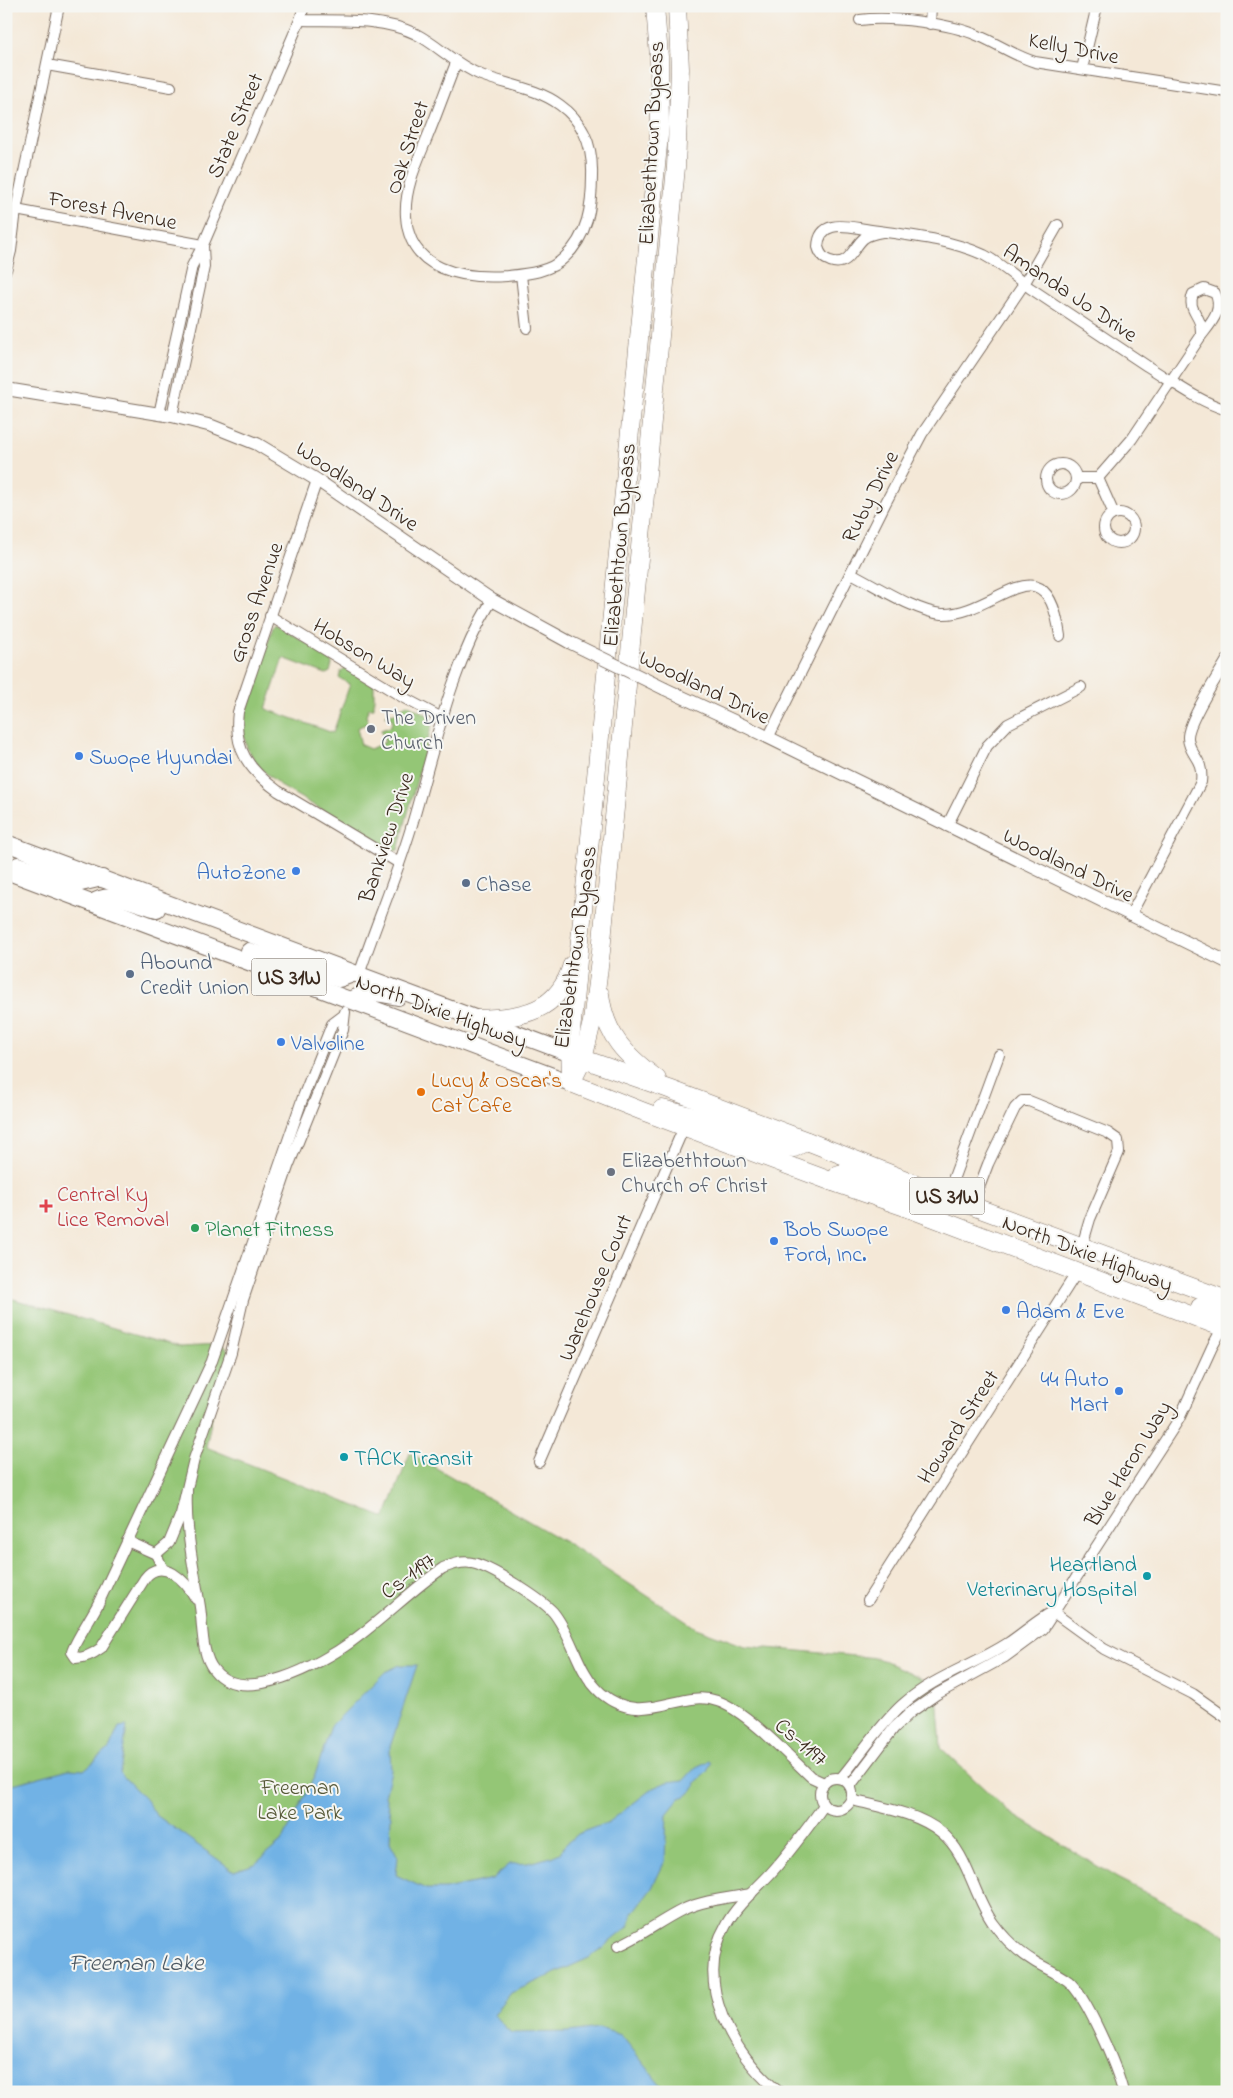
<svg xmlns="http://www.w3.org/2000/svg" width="1233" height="2098" font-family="'Indie Flower',sans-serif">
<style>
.green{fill:#94c676;stroke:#68784a}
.water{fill:#71b2e5;stroke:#566e82}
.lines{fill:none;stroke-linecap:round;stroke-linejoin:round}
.minor-casing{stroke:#7c6c5f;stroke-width:12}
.tertiary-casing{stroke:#7c6c5f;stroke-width:14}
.primary-casing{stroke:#7c6c5f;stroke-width:18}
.trunk-casing{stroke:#7c6c5f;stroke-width:19}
.minor{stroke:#fff;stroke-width:10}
.tertiary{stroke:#fff;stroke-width:12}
.primary{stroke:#fff;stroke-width:16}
.trunk{stroke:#fff;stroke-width:18}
.tertiary-bridge-casing{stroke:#7c6c5f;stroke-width:14;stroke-linecap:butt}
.tertiary-bridge{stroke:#fff;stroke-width:12}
.worship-dot{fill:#6b7280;stroke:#f6f6f2;stroke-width:2}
.shop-dot{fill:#3f7fe0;stroke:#f6f6f2;stroke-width:2}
.service-dot{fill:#5c6f8a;stroke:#f6f6f2;stroke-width:2}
.food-dot{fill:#e8710a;stroke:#f6f6f2;stroke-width:2}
.health-dot{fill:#e0444e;stroke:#f6f6f2;stroke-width:2}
.leisure-dot{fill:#2e9e5b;stroke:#f6f6f2;stroke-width:2}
.culture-dot{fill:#0f9aa8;stroke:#f6f6f2;stroke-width:2}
.labels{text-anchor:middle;stroke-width:4;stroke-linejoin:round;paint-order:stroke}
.shield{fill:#f6f6f2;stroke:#73675e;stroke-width:1}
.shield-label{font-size:21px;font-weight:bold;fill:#3b2a1e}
.street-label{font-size:22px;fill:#3b2a1e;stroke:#f6f6f2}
.worship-label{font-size:22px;fill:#5b616d;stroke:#f6f6f2;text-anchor:start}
.shop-label{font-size:22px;fill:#366cbe;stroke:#f6f6f2;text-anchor:start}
.service-label{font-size:22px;fill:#4e5e75;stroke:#f6f6f2;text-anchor:start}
.food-label{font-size:22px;fill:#c56008;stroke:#f6f6f2;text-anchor:start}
.health-label{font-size:22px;fill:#be3a42;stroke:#f6f6f2;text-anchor:start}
.leisure-label{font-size:22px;fill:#27864d;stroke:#f6f6f2;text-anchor:start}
.culture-label{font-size:22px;fill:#0d838f;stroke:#f6f6f2;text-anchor:start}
.park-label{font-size:22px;fill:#565938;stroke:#f6f6f2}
.water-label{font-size:24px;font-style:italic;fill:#4e5a64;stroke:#f6f6f2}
</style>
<rect width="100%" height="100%" fill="#f6f6f2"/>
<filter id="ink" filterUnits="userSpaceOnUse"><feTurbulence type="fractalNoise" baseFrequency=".02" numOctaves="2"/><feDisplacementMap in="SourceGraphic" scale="10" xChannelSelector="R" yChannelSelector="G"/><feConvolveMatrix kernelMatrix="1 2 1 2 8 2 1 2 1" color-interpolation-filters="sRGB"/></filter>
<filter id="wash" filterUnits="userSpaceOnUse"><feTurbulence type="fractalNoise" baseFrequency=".0096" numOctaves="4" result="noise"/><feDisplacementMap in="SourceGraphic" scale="20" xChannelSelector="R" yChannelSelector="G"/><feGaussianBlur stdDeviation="1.12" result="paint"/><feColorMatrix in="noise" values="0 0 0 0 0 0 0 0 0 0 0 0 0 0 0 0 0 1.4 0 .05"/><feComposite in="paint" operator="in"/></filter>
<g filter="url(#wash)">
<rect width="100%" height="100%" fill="#f4e8d7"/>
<g class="green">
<polygon points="275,624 330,657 332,664 330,672 326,674 283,658 266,709 333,733 350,684 339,678 341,671 346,668 374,684 374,708 369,708 366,715 368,723 357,728 361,745 370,749 385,742 381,730 390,727 393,720 385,715 395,713 407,704 431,717 433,720 398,850 393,851 282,787 260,768 247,748 243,731 245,713 273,627"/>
<polygon points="6,1297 180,1347 219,1345 231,1353 218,1386 206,1447 385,1518 410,1453 572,1546 696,1628 745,1646 877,1658 934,1683 937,1694 941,1748 1009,1812 1117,1878 1215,1928 1227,1936 1227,2092 6,2092"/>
</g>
<polygon class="water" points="400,1665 417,1665 390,1747 391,1771 385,1796 391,1817 390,1842 398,1857 396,1875 426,1889 445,1889 492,1879 510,1864 528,1863 551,1857 560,1853 564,1846 577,1834 609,1822 653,1788 667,1782 684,1780 696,1767 709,1761 711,1763 707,1772 696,1782 695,1788 686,1796 680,1798 667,1814 665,1861 652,1888 633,1913 628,1927 591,1957 511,1993 494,2014 511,2033 568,2032 599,2028 621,2035 661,2085 663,2092 6,2092 6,1782 13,1784 69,1769 84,1770 109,1749 119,1727 127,1726 120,1773 145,1799 156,1815 234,1871 255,1864 283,1840 315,1775 331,1726 385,1672"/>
</g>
<g filter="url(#ink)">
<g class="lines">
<defs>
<g id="minor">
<path d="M300,20C338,21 381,17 416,34C439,46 454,64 481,75C507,85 537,88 560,105C584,122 593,148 592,176C592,206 588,236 564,258C550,272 527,274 507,276C463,279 409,271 406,216C404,190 417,162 427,138C437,114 446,88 456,63"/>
<path d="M860,20C890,16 950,23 979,36C998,44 1015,56 1035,62L1227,92"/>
<polyline points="930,24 931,6"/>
<polyline points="47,65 171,87"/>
<polyline points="1082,69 1097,6"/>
<polyline points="16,210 203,245"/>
<path d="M883,232C877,233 870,234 864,238C853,247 849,268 830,261C823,259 820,254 818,247C819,219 846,226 865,229C904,235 947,238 984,255C1001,264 1015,277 1030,288C1069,314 1108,340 1147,366C1173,382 1198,401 1227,410"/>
<polyline points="6,270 11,251 16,210 59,6"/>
<polyline points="521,275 527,328"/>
<polyline points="159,414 192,266 203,245 300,20 304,6"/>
<polyline points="172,416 204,267 203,246"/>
<circle cx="1061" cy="479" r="15"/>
<polyline points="1076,478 1098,478"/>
<path d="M1098,478L1132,439L1201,336C1201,332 1201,327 1200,323C1196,312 1188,307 1193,294L1204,289L1215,293C1224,310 1211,323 1201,336"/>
<polyline points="1098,478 1114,514"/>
<path d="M317,480L238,712C233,749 249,770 278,791L399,863"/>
<circle cx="1119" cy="528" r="15"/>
<path d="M851,573C875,585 916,612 942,614C995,616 1046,536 1060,636"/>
<polyline points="270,616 404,698 442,718"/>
<polyline points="768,738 885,504 922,434 1024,284 1058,225"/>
<polyline points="947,826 987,746 1008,724 1081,687"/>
<path d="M1130,916L1201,782C1204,757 1189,756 1188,738C1187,722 1218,676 1227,660"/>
<path d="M359,975C375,926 396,878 411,828C434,751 449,670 492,600"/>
<polyline points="947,1196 999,1055"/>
<polyline points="972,1206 988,1164 1015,1108 1022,1101 1029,1101 1108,1133 1118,1140 1119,1152 1090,1219 1082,1246"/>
<polyline points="539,1462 684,1127"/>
<path d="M187,1491C185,1530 194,1568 200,1607C203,1626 201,1654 214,1670C243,1707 322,1663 351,1642C383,1619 411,1590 443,1568C453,1564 462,1561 472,1563C490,1566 541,1599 553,1612C573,1636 577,1672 601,1693C643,1729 680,1688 717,1701C744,1709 789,1756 811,1777L824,1783"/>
<polyline points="127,1541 156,1554 163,1569"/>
<polyline points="156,1554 169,1543 181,1514 194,1459 231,1353 243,1300 288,1167 343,1030 345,1012"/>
<path d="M196,1599C186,1581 162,1556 145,1578L101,1648C93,1654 86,1658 76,1658L72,1652C73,1645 93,1614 98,1604L212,1361L303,1097L332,1024L344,1015"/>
<polyline points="868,1600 1077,1272"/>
<polyline points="1053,1612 1104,1649 1193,1694 1227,1718"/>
<circle cx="836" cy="1794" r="16"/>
<path d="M841,1778C861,1754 879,1726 902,1705C933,1677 974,1665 1008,1643C1023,1633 1036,1621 1052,1612"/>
<polyline points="850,1786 894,1728 911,1712 937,1694 1005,1657 1043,1629 1179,1419 1212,1347 1223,1327"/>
<path d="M852,1797L856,1801C884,1808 917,1813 941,1832C968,1854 973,1895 993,1923C1004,1938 1018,1952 1035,1962C1045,1968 1057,1973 1068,1981C1086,1995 1117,2067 1123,2092"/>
<path d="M618,1946C641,1936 660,1921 682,1910C703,1900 728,1898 751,1894"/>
<path d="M779,2092C733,2055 692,1983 726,1925C737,1905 755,1890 770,1874C790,1852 807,1829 824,1805"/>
</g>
<g id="tertiary">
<polyline points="6,389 172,416 212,426 257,444 317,480 492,600 569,642"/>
<polyline points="665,689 749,728 1227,962"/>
</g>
<g id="primary">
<polyline points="6,843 571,1054"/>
<polyline points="18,865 81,883 102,878"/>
<polyline points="6,871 571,1083"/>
<path d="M92,903C110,889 137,904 157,909"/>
<polyline points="249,951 339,979 350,975"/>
<path d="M351,1000C368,990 379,993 398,997"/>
</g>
<g id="trunk">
<path d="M600,994C605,1035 625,1055 657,1079"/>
<path d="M478,1019C522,1017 558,1013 572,965"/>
<polyline points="572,1055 669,1089 807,1141 972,1206 1227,1300"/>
<polyline points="571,1080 570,1042 660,125 659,57 655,6"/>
<polyline points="571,1083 583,1059 592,1022 601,951 627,685 676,167 680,69 677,6"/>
<polyline points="571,1083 642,1111 833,1182 908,1208 1227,1329"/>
<polyline points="662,1109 708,1120 784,1147 794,1148 807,1141"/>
<polyline points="833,1182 839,1174 848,1173 909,1196"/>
<polyline points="1200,1307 1221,1314 1227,1313"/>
</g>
</defs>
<use href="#minor" class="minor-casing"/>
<use href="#tertiary" class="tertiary-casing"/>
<use href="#primary" class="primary-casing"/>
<use href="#trunk" class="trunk-casing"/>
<use href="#minor" class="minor"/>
<use href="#tertiary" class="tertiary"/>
<use href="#primary" class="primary"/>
<use href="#trunk" class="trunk"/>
<defs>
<polyline id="tertiary-bridge" points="569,642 665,689"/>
</defs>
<use href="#tertiary-bridge" class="tertiary-bridge-casing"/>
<use href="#tertiary-bridge" class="tertiary-bridge"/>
</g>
</g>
<g class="worship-dot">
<circle cx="371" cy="729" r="5"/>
<circle cx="611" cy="1172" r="5"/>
</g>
<g class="shop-dot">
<circle cx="79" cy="756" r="5"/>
<circle cx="296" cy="871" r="5"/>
<circle cx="281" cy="1042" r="5"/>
<circle cx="774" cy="1241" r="5"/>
<circle cx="1006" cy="1310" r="5"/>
<circle cx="1119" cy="1391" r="5"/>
</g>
<g class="service-dot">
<circle cx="466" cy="883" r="5"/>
<circle cx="130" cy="974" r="5"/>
</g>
<circle class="food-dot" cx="421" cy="1092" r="5"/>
<path class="health-dot" d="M43.5 1198.5h5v5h5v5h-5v5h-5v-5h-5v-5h5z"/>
<circle class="leisure-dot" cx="195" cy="1228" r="5"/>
<g class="culture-dot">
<circle cx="344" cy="1457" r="5"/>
<circle cx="1147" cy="1576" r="5"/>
</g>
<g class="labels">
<g class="shield">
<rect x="251.5" y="958.5" width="75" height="37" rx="4"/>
<rect x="909.5" y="1177.5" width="75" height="37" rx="4"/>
</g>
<g class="shield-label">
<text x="289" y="984">US 31W</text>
<text x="947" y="1203">US 31W</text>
</g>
<g class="street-label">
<text transform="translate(1074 47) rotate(11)" y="8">Kelly Drive</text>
<text transform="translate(234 125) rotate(-67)" y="8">State Street</text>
<text transform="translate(650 143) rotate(-87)" y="8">Elizabethtown Bypass</text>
<text transform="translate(406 147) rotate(-72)" y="8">Oak Street</text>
<text transform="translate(113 209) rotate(11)" y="8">Forest Avenue</text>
<text transform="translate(1071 292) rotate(34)" y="8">Amanda Jo Drive</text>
<text transform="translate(358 485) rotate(34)" y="8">Woodland Drive</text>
<text transform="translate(869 496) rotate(-63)" y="8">Ruby Drive</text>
<text transform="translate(618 545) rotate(-85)" y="8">Elizabethtown Bypass</text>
<text transform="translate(255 602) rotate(-71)" y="8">Gross Avenue</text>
<text transform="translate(365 652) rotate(31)" y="8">Hobson Way</text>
<text transform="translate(705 686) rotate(26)" y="8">Woodland Drive</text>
<text transform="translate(385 837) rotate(-72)" y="8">Bankview Drive</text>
<text transform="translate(1069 864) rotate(26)" y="8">Woodland Drive</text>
<text transform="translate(574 947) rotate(-82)" y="8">Elizabethtown Bypass</text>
<text transform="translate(442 1010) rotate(20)" y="8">North Dixie Highway</text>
<text transform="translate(1088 1252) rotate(21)" y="8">North Dixie Highway</text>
<text transform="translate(594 1287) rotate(-67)" y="8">Warehouse Court</text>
<text transform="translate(957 1426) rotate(-57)" y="8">Howard Street</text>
<text transform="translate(1127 1463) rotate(-58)" y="8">Blue Heron Way</text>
<text transform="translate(407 1575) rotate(-37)" y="8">Cs-1197</text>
<text transform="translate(802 1741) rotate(40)" y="8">Cs-1197</text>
</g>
<g class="worship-label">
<text x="381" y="724">The Driven<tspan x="381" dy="25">Church</tspan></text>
<text x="621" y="1167">Elizabethtown<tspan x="621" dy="25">Church of Christ</tspan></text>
</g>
<g class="shop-label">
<text x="89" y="764">Swope Hyundai</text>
<text x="286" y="879" text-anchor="end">AutoZone</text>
<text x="291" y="1050">Valvoline</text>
<text x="784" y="1236">Bob Swope<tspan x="784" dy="25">Ford, Inc.</tspan></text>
<text x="1016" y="1318">Adam &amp; Eve</text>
<text x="1109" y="1386" text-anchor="end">44 Auto<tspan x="1109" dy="25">Mart</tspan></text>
</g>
<g class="service-label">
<text x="476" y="891">Chase</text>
<text x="140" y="969">Abound<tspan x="140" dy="25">Credit Union</tspan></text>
</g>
<g class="food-label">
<text x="431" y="1087">Lucy &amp; Oscar's<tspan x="431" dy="25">Cat Cafe</tspan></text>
</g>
<g class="health-label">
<text x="57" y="1201">Central Ky<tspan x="57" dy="25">Lice Removal</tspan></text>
</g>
<g class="leisure-label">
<text x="205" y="1236">Planet Fitness</text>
</g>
<g class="culture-label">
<text x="354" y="1465">TACK Transit</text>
<text x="1137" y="1571" text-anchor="end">Heartland<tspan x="1137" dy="25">Veterinary Hospital</tspan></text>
</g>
<g class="park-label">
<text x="300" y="1794">Freeman<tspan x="300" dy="25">Lake Park</tspan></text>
</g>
<g class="water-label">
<text x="136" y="1970">Freeman Lake</text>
</g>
</g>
<rect width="1233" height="2098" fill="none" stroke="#f6f6f2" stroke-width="25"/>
</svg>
